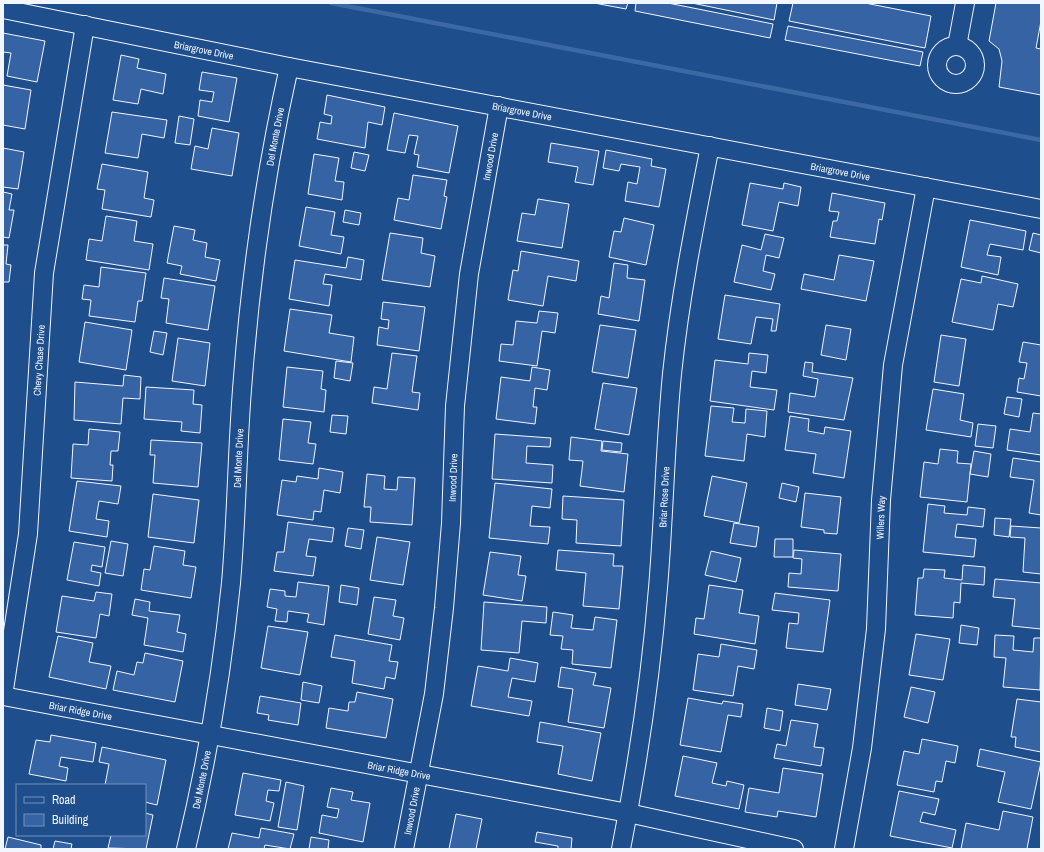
<svg xmlns="http://www.w3.org/2000/svg" width="1044" height="852" font-family="'Archivo Narrow',sans-serif">
<style>
.lines{fill:none;stroke-linecap:round;stroke-linejoin:round}
.stream{stroke:#3b69a3;stroke-width:4.5}
.building{fill:#3563a3;stroke:#f2f6ff}
.minor-casing{stroke:#f2f6ff;stroke-width:20}
.minor{stroke:#1f4e8c;stroke-width:18}
.labels{text-anchor:middle;stroke-width:3;stroke-linejoin:round;paint-order:stroke}
.street-label{font-size:10px;fill:#f2f6ff;stroke:#1f4e8c}
</style>
<rect width="100%" height="100%" fill="#1f4e8c"/>
<g class="lines">
<polyline class="stream" points="331,3 1041,140"/>
</g>
<g class="building">
<polygon points="594,3 628,3 626,9"/>
<polygon points="636,3 668,3 773,24 770,38 635,11"/>
<polygon points="692,3 777,3 774,20"/>
<polygon points="793,3 865,3 931,16 925,48 789,21"/>
<polygon points="996,3 1041,3 1041,21 1036,48 1041,49 1041,95 999,87 1002,61 999,49 989,41"/>
<polygon points="788,26 923,52 920,66 785,40"/>
<polygon points="3,33 45,41 37,82 7,76 11,53 3,52"/>
<polygon points="121,55 139,59 137,68 166,74 163,94 141,89 138,104 113,100"/>
<polygon points="202,72 237,78 229,122 198,116 200,100 212,102 214,92 199,90"/>
<polygon points="3,85 31,90 25,129 3,125"/>
<polygon points="327,95 385,107 382,125 368,122 365,148 317,139 320,122 331,124 332,116 324,114"/>
<polygon points="112,112 167,120 164,138 142,134 138,158 105,153"/>
<polygon points="394,113 458,126 449,173 417,167 419,155 414,154 418,136 409,135 405,153 387,150"/>
<polygon points="179,116 194,119 190,145 175,143"/>
<polygon points="212,128 239,133 232,176 191,169 195,146 208,149"/>
<polygon points="551,143 599,151 593,185 575,182 578,167 548,162"/>
<polygon points="3,148 24,152 18,189 3,187"/>
<polygon points="606,150 652,159 651,166 666,169 659,207 625,201 628,182 637,184 640,167 621,164 619,171 603,168"/>
<polygon points="354,152 369,155 365,171 351,168"/>
<polygon points="314,154 339,158 335,181 344,182 342,200 308,194"/>
<polygon points="102,164 148,172 144,198 154,200 151,217 102,209 105,190 97,189"/>
<polygon points="413,175 447,180 444,196 447,197 441,229 394,220 398,198 409,200"/>
<polygon points="750,183 783,189 784,183 801,187 798,206 779,202 773,231 742,225"/>
<polygon points="3,192 12,194 9,210 14,210 9,238 3,237"/>
<polygon points="832,193 885,203 882,220 879,219 875,244 830,237 833,221 837,221 839,212 829,211"/>
<polygon points="538,199 569,204 562,248 517,241 522,213 535,215"/>
<polygon points="306,207 335,212 331,235 344,237 341,254 299,246"/>
<polygon points="345,210 361,213 359,225 343,222"/>
<polygon points="106,216 137,221 134,241 153,244 149,270 86,260 89,239 102,241"/>
<polygon points="624,218 654,225 646,265 609,257 614,231 621,232"/>
<polygon points="970,220 1026,231 1023,250 990,244 987,255 1001,257 998,275 961,267"/>
<polygon points="174,226 195,230 193,240 207,243 205,257 220,260 216,281 180,274 182,266 167,263"/>
<polygon points="390,233 423,238 421,253 435,256 430,287 382,280"/>
<polygon points="1033,233 1041,235 1041,253 1029,250"/>
<polygon points="765,234 784,238 779,258 766,255 763,271 775,274 771,290 734,282 742,245 761,250"/>
<polygon points="3,245 8,245 6,264 11,265 9,282 3,282"/>
<polygon points="521,251 579,261 576,281 548,276 543,306 508,300 513,270 518,271"/>
<polygon points="839,255 874,261 866,301 801,289 804,274 834,280"/>
<polygon points="348,257 364,260 361,280 325,274 323,284 332,285 329,306 289,299 295,260 346,268"/>
<polygon points="614,263 628,265 627,278 645,280 639,321 598,314 601,296 609,298"/>
<polygon points="101,267 146,273 142,301 138,301 135,322 89,316 91,300 82,299 84,285 99,287"/>
<polygon points="982,276 1018,284 1013,307 998,304 993,330 952,322 961,279 981,283"/>
<polygon points="164,278 215,286 208,330 166,323 169,299 161,298"/>
<polygon points="725,295 780,304 776,331 771,331 773,319 756,317 751,344 718,339"/>
<polygon points="383,302 425,307 419,351 377,345 379,327 388,329 389,320 381,319"/>
<polygon points="290,309 332,315 329,333 354,337 351,362 284,351"/>
<polygon points="539,311 558,313 555,333 542,331 537,366 499,361 501,344 513,345 516,321 537,323"/>
<polygon points="85,322 132,330 126,370 79,362"/>
<polygon points="600,325 636,330 628,378 592,372"/>
<polygon points="826,325 851,329 846,360 821,355"/>
<polygon points="154,331 167,333 163,355 150,352"/>
<polygon points="941,335 966,339 959,386 934,382"/>
<polygon points="178,338 210,343 205,386 172,381"/>
<polygon points="1023,342 1041,345 1041,396 1017,392 1019,378 1024,379 1027,363 1019,362"/>
<polygon points="392,353 417,356 412,392 420,393 418,410 372,403 374,387 387,389"/>
<polygon points="749,353 768,355 766,373 752,371 750,387 777,390 774,410 710,401 715,360 748,364"/>
<polygon points="336,361 353,363 350,381 334,378"/>
<polygon points="805,362 813,363 812,372 853,378 844,420 788,412 790,393 815,397 818,379 803,376"/>
<polygon points="287,367 323,371 321,389 326,390 324,412 283,407"/>
<polygon points="532,367 550,370 547,390 535,388 533,407 537,407 535,424 496,419 501,377 530,381"/>
<polygon points="124,375 141,377 140,399 123,398 121,424 74,420 75,382 123,386"/>
<polygon points="603,383 637,388 629,435 595,429"/>
<polygon points="146,387 194,390 193,404 202,405 200,433 181,431 182,422 144,419"/>
<polygon points="933,389 964,394 960,420 973,423 971,437 926,430"/>
<polygon points="1007,397 1022,399 1019,417 1004,414"/>
<polygon points="711,406 734,408 732,422 745,423 746,409 767,411 765,437 747,434 744,461 705,456"/>
<polygon points="1033,413 1041,414 1041,455 1007,450 1010,429 1030,432"/>
<polygon points="332,415 348,416 346,434 330,432"/>
<polygon points="790,416 809,419 808,431 824,434 825,427 851,431 844,478 813,473 816,454 785,450"/>
<polygon points="283,419 311,422 308,443 316,444 313,464 279,460"/>
<polygon points="978,424 996,426 993,448 975,446"/>
<polygon points="89,429 120,432 118,451 111,451 110,465 113,465 112,481 71,478 73,444 88,445"/>
<polygon points="495,434 551,438 550,447 527,446 526,463 553,465 552,483 492,479"/>
<polygon points="571,437 602,441 601,451 628,454 624,492 580,486 583,461 569,460"/>
<polygon points="151,440 202,443 198,487 153,483 155,455 150,455"/>
<polygon points="603,441 622,443 621,452 602,450"/>
<polygon points="940,449 958,451 957,463 971,464 967,502 920,497 924,462 938,464"/>
<polygon points="974,451 991,454 988,477 970,474"/>
<polygon points="1013,458 1041,462 1041,515 1029,513 1034,480 1010,477"/>
<polygon points="319,468 343,472 340,493 324,490 321,512 314,511 313,520 277,515 282,480 296,482 297,476 318,479"/>
<polygon points="367,474 385,476 384,489 397,490 398,477 415,478 412,525 370,522 371,507 364,507"/>
<polygon points="712,476 747,483 739,523 704,516"/>
<polygon points="77,481 121,486 118,504 99,501 96,519 109,521 107,537 69,531"/>
<polygon points="495,483 552,489 550,508 532,506 530,526 550,527 548,544 489,538"/>
<polygon points="782,483 799,487 796,502 779,498"/>
<polygon points="805,493 841,497 837,534 824,533 824,530 801,527"/>
<polygon points="153,494 199,500 194,543 148,537"/>
<polygon points="563,496 624,500 621,546 576,543 577,520 562,519"/>
<polygon points="928,504 945,506 944,513 967,515 968,507 985,509 983,527 957,524 955,537 976,539 974,557 923,552"/>
<polygon points="995,518 1011,519 1009,537 994,535"/>
<polygon points="288,522 334,528 332,542 309,539 306,556 316,557 313,576 274,571 277,552 284,552"/>
<polygon points="734,523 759,527 756,547 730,543"/>
<polygon points="1011,526 1041,528 1041,574 1023,572 1025,538 1010,537"/>
<polygon points="348,528 364,530 361,549 345,546"/>
<polygon points="377,537 410,542 403,585 370,580"/>
<polygon points="775,539 793,539 793,557 774,557"/>
<polygon points="111,541 128,544 123,576 105,573"/>
<polygon points="74,542 105,547 102,567 92,565 91,571 101,573 99,586 67,580"/>
<polygon points="154,546 185,551 183,565 196,567 191,598 141,590 144,569 150,570"/>
<polygon points="558,550 614,554 613,566 623,566 619,609 583,606 586,573 556,570"/>
<polygon points="794,550 841,554 838,591 788,587 789,573 801,574 802,559 793,558"/>
<polygon points="711,551 741,558 736,582 705,575"/>
<polygon points="490,552 521,556 518,575 526,576 522,601 483,595"/>
<polygon points="963,565 985,567 984,585 961,583 960,603 954,602 953,618 915,615 918,578 923,578 924,569 945,570 944,578 962,580"/>
<polygon points="995,579 1041,583 1041,629 1012,626 1015,599 993,597"/>
<polygon points="298,582 329,586 324,625 307,622 309,614 288,611 287,622 275,621 277,609 267,607 270,589 285,591 285,596 296,597"/>
<polygon points="341,585 359,588 357,605 339,602"/>
<polygon points="709,585 743,590 739,613 759,616 755,644 694,634 696,618 704,619"/>
<polygon points="96,592 112,594 109,616 100,614 96,638 56,632 62,596 94,601"/>
<polygon points="775,593 830,600 823,652 786,648 789,623 798,624 799,613 772,610"/>
<polygon points="374,597 396,600 393,616 404,618 400,640 368,634"/>
<polygon points="135,599 150,602 149,611 180,615 177,632 186,634 183,652 144,645 148,618 132,615"/>
<polygon points="484,602 547,607 546,623 522,621 519,653 481,650"/>
<polygon points="553,612 573,615 571,628 593,630 595,617 617,620 611,668 572,664 573,650 561,649 563,636 550,635"/>
<polygon points="961,625 979,628 977,645 959,643"/>
<polygon points="268,626 308,632 300,675 261,668"/>
<polygon points="916,634 950,639 943,680 909,675"/>
<polygon points="335,635 392,645 389,661 398,662 395,679 386,677 384,689 352,683 355,661 331,657"/>
<polygon points="995,635 1014,636 1013,650 1033,652 1034,638 1041,638 1040,690 1003,687 1006,658 994,657"/>
<polygon points="58,636 93,643 89,662 111,666 106,689 49,677"/>
<polygon points="721,644 757,650 754,669 738,666 733,696 693,690 698,654 719,657"/>
<polygon points="145,653 183,661 175,702 113,690 117,671 134,675 137,662 143,663"/>
<polygon points="510,658 538,663 535,682 512,678 508,697 532,701 529,716 471,706 478,666 508,671"/>
<polygon points="561,667 596,673 593,685 611,688 604,728 568,722 573,689 558,687"/>
<polygon points="303,682 322,686 319,703 301,700"/>
<polygon points="798,684 831,689 827,710 795,705"/>
<polygon points="911,687 935,692 928,723 904,717"/>
<polygon points="357,692 393,699 386,738 326,728 329,708 348,711 349,702 355,702"/>
<polygon points="260,696 301,703 298,725 268,720 269,715 257,713"/>
<polygon points="688,698 722,704 723,701 743,704 741,717 728,715 721,752 680,745"/>
<polygon points="1017,699 1041,702 1041,752 1015,747 1016,737 1011,737"/>
<polygon points="767,708 783,711 780,731 764,728"/>
<polygon points="791,720 818,724 814,747 824,748 821,766 774,758 777,744 786,746"/>
<polygon points="540,722 601,733 592,781 558,774 563,746 537,742"/>
<polygon points="51,735 96,743 93,762 61,757 59,766 68,768 66,781 29,774 36,740 50,742"/>
<polygon points="922,739 958,746 955,763 946,761 942,782 936,781 934,792 897,785 904,751 919,754"/>
<polygon points="102,747 166,760 157,805 145,802 145,785 105,785 109,764 99,762"/>
<polygon points="980,749 1041,762 1031,809 998,802 1005,772 977,766"/>
<polygon points="683,756 717,763 712,783 726,786 727,781 744,785 739,809 675,796"/>
<polygon points="783,768 823,774 816,817 778,811 777,817 745,812 749,788 779,793"/>
<polygon points="243,773 281,780 279,791 268,790 266,801 274,803 270,821 235,815"/>
<polygon points="286,782 304,786 297,830 278,827"/>
<polygon points="331,788 353,792 351,800 370,803 363,842 319,833 322,815 337,818 339,809 327,807"/>
<polygon points="899,791 939,799 935,815 923,812 920,822 956,830 952,848 890,836"/>
<polygon points="1003,811 1033,817 1027,849 961,849 966,823 999,830"/>
<polygon points="145,813 153,815 146,849 108,848 111,835 145,835"/>
<polygon points="456,814 482,819 476,849 449,849"/>
<polygon points="261,828 294,834 290,849 265,845 264,849 228,849 232,833 259,838"/>
<polygon points="537,832 572,838 571,849 558,849 558,846 535,842"/>
<polygon points="8,837 41,845 41,849 5,849"/>
<polygon points="311,837 329,840 328,848 332,849 309,849"/>
<polygon points="55,841 72,844 71,849 53,849"/>
</g>
<g class="lines">
<defs>
<g id="minor">
<path id="s1" d="M3,9L289,67L1041,209"/>
<polyline points="957,46 965,3"/>
<circle cx="956" cy="65" r="19"/>
<path id="s2" d="M3,696L628,813L794,849"/>
<path id="s3" d="M3,696L28,534L44,273L85,25"/>
<path id="s4" d="M186,849C207,762 222,672 231,583C237,514 237,446 243,377C251,273 266,169 289,67"/>
<path id="s5" d="M404,849L434,694L444,608L451,523L455,406L469,274L499,106"/>
<path id="s6" d="M621,849C638,763 651,675 658,588C664,517 665,445 672,374C680,297 695,222 710,146"/>
<path id="s7" d="M844,849L862,748L876,629L881,500L893,365L926,187"/>
</g>
</defs>
<use href="#minor" class="minor-casing"/>
<use href="#minor" class="minor"/>
</g>
<g class="labels">
<g class="street-label">
<text dy="4" stroke="none"><textPath href="#s1" startOffset="205">Briargrove Drive</textPath></text>
<text dy="4" stroke="none"><textPath href="#s1" startOffset="529">Briargrove Drive</textPath></text>
<text dy="4" stroke="none"><textPath href="#s4" startOffset="719">Del Monte Drive</textPath></text>
<text dy="4" stroke="none"><textPath href="#s5" startOffset="699">Inwood Drive</textPath></text>
<text dy="4" stroke="none"><textPath href="#s1" startOffset="853">Briargrove Drive</textPath></text>
<text dy="4" stroke="none"><textPath href="#s3" startOffset="338">Chevy Chase Drive</textPath></text>
<text dy="4" stroke="none"><textPath href="#s4" startOffset="395">Del Monte Drive</textPath></text>
<text dy="4" stroke="none"><textPath href="#s5" startOffset="375">Inwood Drive</textPath></text>
<text dy="4" stroke="none"><textPath href="#s6" startOffset="355">Briar Rose Drive</textPath></text>
<text dy="4" stroke="none"><textPath href="#s7" startOffset="334">Willers Way</textPath></text>
<text dy="4" stroke="none"><textPath href="#s2" startOffset="79">Briar Ridge Drive</textPath></text>
<text dy="4" stroke="none"><textPath href="#s2" startOffset="403">Briar Ridge Drive</textPath></text>
<text dy="4" stroke="none"><textPath href="#s4" startOffset="71">Del Monte Drive</textPath></text>
<text dy="4" stroke="none"><textPath href="#s5" startOffset="39">Inwood Drive</textPath></text>
</g>
</g>
<rect width="1044" height="852" fill="none" stroke="#f2f6ff" stroke-width="8"/>
<rect x="16" y="784" width="130" height="52" fill="#1f4e8c" stroke="#7391ba"/>
<rect x="24" y="797" width="20" height="6" fill="#1f4e8c" stroke="#7391ba"/>
<text x="52" y="804" font-size="12" fill="#f2f6ff">Road</text>
<rect x="24" y="814" width="20" height="12" fill="#3563a3" stroke="#7391ba"/>
<text x="52" y="824" font-size="12" fill="#f2f6ff">Building</text>
</svg>
